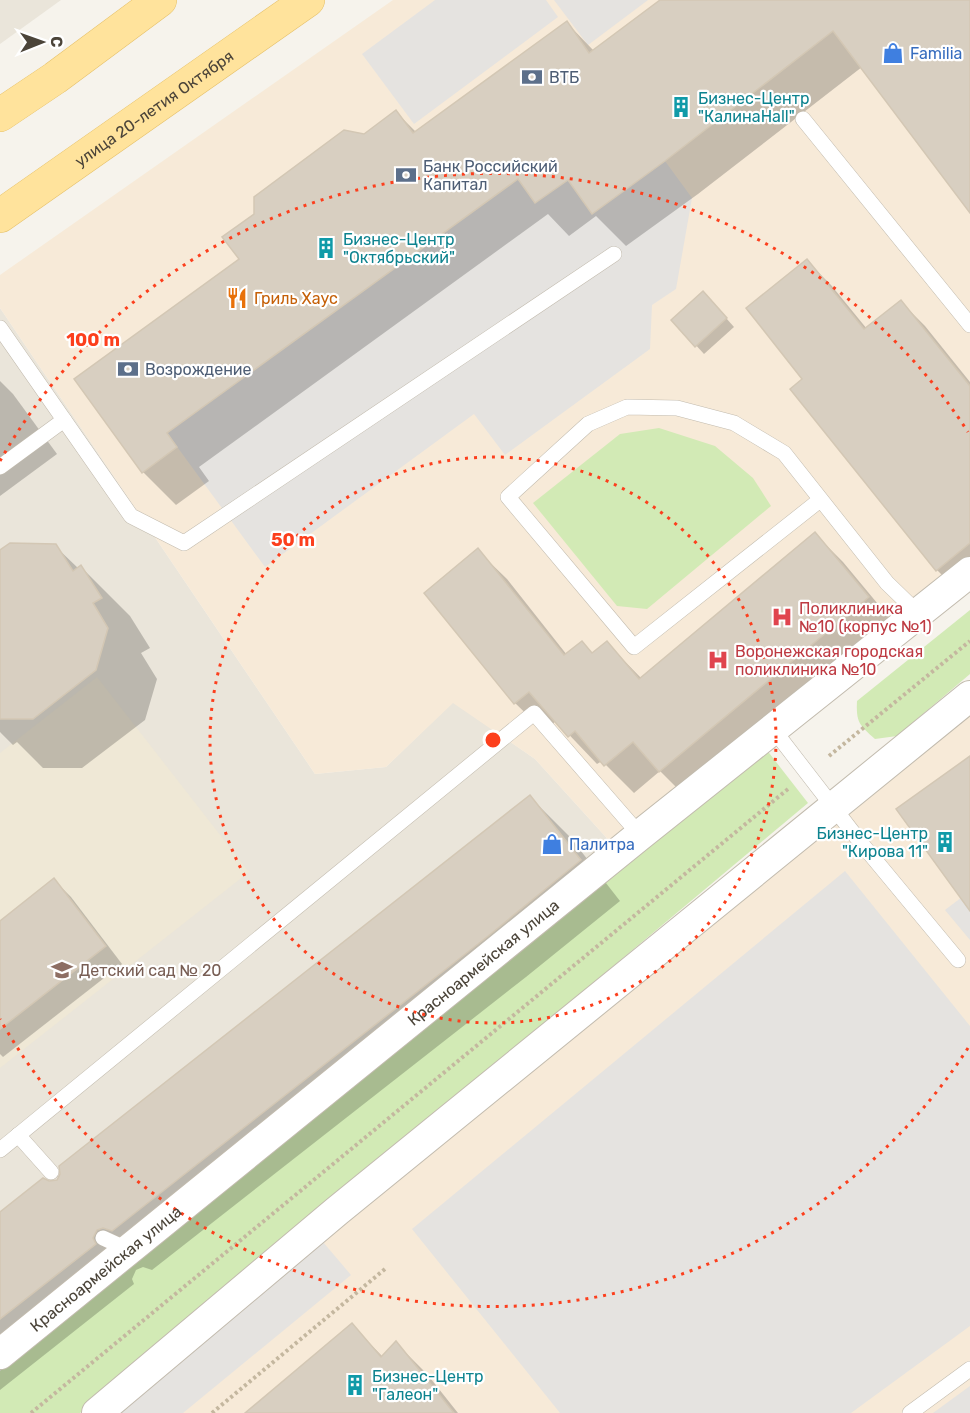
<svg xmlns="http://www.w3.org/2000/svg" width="970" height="1413" font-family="Rubik,sans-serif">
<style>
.residential{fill:#eae5da}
.commercial{fill:#f7ead8}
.education{fill:#efe8d6}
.green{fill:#d2eab5}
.parking{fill:#e5e3e0}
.shadow{fill:#0003}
.building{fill:#d8cfc1;stroke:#d3c7b4;stroke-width:1.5}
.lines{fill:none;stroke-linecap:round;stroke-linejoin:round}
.lane-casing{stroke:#c2bbae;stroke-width:16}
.street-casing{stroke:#c2bbae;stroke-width:32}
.primary-casing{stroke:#e6c16a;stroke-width:34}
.path{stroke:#c4b79f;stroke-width:4;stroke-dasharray:3 3;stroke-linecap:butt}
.lane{stroke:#fff;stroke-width:15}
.street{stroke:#fff;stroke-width:30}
.primary{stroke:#ffe39c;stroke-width:33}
.ring{fill:none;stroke:#fc3f1d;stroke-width:3;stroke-dasharray:3 6}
.labels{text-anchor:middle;stroke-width:4.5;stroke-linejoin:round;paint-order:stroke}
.shop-label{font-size:16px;fill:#366cbe;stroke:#fff;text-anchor:start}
.service-label{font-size:16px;fill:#4e5e75;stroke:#fff;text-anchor:start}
.culture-label{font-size:16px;fill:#0d838f;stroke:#fff;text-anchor:start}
.street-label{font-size:16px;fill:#4b4439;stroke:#fff}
.food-label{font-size:16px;fill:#c56008;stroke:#fff;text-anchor:start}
.health-label{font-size:16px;fill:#be3a42;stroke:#fff;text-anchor:start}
.education-label{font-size:16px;fill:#785e54;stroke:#fff;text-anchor:start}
.centre{fill:#fc3f1d;stroke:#fff;stroke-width:3}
.ring-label{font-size:18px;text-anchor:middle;font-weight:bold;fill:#fc3f1d;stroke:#fff;stroke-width:4.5;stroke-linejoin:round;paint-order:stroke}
</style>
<rect width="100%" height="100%" fill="#f6f3ec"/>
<g class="residential">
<polygon points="0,0 61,0 0,44"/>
<polygon points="0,308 315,774 386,767 453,702 535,759 614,846 0,1347"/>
</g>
<g class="commercial">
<polygon points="393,0 970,0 970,558 614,846 535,759 453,703 386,767 315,774 0,308 0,275"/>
<polygon points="970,696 970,1413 97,1413"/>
</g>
<polygon class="education" points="97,677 249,872 0,1068 0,753"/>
<g class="green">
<polygon points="659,428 715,446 753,478 771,506 647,609 617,606 533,503 620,434"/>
<path d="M970,610V674L897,736L875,739C859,725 856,722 857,701Z"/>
<polygon points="766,749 808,803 80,1413 0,1413 0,1371"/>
</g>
<g class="parking">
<polygon points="435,0 546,0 558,17 414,124 362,54"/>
<polygon points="554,0 648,0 588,45"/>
<polygon points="665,161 692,198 676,289 652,305 650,349 505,455 474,414 265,567 167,433 518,179 535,203 568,180 592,214"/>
<polygon points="845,871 970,1026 970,1326 851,1413 560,1413 412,1229"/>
<polygon points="970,891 970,940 945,910"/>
<polygon points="323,1242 351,1275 183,1413 115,1413"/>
<polygon points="970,1386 970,1413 933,1413"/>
</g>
<g class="shadow">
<polygon points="662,0 970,0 970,211 862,67 698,194 626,246 596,216 569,236 548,214 199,467 209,481 176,505 143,472 241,260 364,135 396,112 416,132 567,23 594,51"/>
<polygon points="807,261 831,285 867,329 901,302 925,326 970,382 970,587 961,594 937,570 804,379"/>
<polygon points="711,301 734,327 704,354 673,320"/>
<polygon points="0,381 13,394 57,454 0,496"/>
<polygon points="815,534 843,562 897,627 689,800 660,771 634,793 602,761 597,764 556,721 544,731 515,703 478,551 507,579 567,655 593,654 607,643 642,679"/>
<polygon points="55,546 79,569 81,567 130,616 150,648 141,653 157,679 145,720 82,768 43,768 17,742 13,745 0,732 0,552"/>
<polygon points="530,797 570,837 620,901 526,977 152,1270 143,1267 136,1270 132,1279 134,1284 0,1390 0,1214 48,1183 58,1181"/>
<polygon points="54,880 71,897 122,964 3,1057 0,1054 0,923"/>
<polygon points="352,1325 383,1357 396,1343 427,1374 458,1413 247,1413"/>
</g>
<g class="building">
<polygon points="660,0 970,0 970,213 833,31 665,161 592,214 568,180 535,203 518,179 167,433 177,447 142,473 74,379 239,259 222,237 254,214 254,197 344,130 364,134 396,110 413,133 567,21 589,53"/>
<polygon points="807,259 864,329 901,300 970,386 970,543 936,571 790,389 802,379 746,308"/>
<polygon points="703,291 727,318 695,347 671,320"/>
<polygon points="815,532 869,597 659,772 633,742 604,766 575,731 568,737 529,692 514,704 424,593 478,548 564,655 582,641 592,653 607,641 639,679"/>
<polygon points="10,543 56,544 73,571 81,565 102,598 93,603 108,628 96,670 33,719 0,719 0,550"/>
<polygon points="970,756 970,911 896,809"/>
<polygon points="530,795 581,860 487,937 112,1231 103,1228 97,1230 93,1238 96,1244 0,1319 0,1212 43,1178 49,1181 57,1180 60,1174 59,1166"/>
<polygon points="54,878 106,946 0,1029 0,921"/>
<polygon points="352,1323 381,1357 396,1341 454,1413 245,1413"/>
</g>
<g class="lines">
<defs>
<g id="lane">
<polyline points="803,119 970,325"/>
<polyline points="0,328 131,516 184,543 614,254"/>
<polyline points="0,467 64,420"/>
<polyline points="820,500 634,647 508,497 588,424 627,407 677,408 734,423 784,453 887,583 919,614"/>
<polyline points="773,729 861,843 958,960"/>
<polyline points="18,1135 51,1172"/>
<polyline points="0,1150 534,713 640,835"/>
<polyline points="103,1238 127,1249"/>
<polyline points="910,1413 970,1369"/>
</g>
<g id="street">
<path id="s1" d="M0,1354L640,835L970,572"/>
<polyline points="97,1413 337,1211 970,696"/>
</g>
<g id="primary">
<polyline points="0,115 55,78 160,0"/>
<path id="s2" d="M0,216L308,0"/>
</g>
</defs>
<use href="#lane" class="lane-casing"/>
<use href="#street" class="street-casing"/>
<use href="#primary" class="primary-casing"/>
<g class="path">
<polyline points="829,756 970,641"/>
<polyline points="31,1413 788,789"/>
<polyline points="212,1413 385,1269"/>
</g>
<use href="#lane" class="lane"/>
<use href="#street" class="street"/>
<use href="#primary" class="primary"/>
</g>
<g class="ring">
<circle cx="493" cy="740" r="283"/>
<path d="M968 1048A566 566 0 0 1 0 1019M0 461A566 566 0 0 1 968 432"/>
</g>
<defs>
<symbol id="shop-bare" viewBox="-9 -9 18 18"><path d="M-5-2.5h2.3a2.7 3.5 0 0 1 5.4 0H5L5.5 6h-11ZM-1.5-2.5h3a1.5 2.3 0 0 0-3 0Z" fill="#3f7fe0" stroke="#fff" stroke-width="2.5" paint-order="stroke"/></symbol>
<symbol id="bank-bare" viewBox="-9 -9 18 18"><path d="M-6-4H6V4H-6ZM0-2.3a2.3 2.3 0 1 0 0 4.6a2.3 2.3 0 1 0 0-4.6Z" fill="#5c6f8a" stroke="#fff" stroke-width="2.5" paint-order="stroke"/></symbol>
<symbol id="building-bare" viewBox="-9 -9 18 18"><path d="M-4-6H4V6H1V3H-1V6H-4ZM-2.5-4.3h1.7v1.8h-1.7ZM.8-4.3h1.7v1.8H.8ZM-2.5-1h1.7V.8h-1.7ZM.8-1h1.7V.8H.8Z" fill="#0f9aa8" stroke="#fff" stroke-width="2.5" paint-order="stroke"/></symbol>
<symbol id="restaurant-bare" viewBox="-9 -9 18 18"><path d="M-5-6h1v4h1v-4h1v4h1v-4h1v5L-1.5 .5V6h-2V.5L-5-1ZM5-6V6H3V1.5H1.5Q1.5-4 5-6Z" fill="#e8710a" stroke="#fff" stroke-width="2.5" paint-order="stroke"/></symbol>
<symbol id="hospital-bare" viewBox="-9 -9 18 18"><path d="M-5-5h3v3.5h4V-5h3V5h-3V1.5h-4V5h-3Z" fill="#e0444e" stroke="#fff" stroke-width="2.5" paint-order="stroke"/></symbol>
<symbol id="school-bare" viewBox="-9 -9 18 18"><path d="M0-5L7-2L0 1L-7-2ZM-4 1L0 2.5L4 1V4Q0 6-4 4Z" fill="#8d6e63" stroke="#fff" stroke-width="2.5" paint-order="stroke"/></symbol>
</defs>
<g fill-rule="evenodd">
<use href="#shop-bare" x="878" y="38" width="30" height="30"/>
<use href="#bank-bare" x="517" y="62" width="30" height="30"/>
<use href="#building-bare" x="666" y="92" width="30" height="30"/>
<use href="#bank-bare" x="391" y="160" width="30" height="30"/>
<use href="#building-bare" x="311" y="233" width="30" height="30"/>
<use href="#restaurant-bare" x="222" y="283" width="30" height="30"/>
<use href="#bank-bare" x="113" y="354" width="30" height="30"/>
<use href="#hospital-bare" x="767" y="602" width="30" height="30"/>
<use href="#hospital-bare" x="703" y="645" width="30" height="30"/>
<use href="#building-bare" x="930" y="827" width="30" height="30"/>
<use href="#shop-bare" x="537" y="829" width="30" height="30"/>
<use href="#school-bare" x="47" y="955" width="30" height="30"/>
<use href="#building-bare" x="340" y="1370" width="30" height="30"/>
</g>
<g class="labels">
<g class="shop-label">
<text x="910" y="59">Familia</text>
<text x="569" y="850">Палитра</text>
</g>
<g class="service-label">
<text x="549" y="83">ВТБ</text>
<text x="423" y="172">Банк Российский<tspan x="423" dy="18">Капитал</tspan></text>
<text x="145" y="375">Возрождение</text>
</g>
<g class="culture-label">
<text x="698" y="104">Бизнес-Центр<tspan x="698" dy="18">"КалинаHall"</tspan></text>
<text x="343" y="245">Бизнес-Центр<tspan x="343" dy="18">"Октябрьский"</tspan></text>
<text x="928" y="839" text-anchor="end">Бизнес-Центр<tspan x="928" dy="18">"Кирова 11"</tspan></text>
<text x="372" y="1382">Бизнес-Центр<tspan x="372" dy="18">"Галеон"</tspan></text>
</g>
<g class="street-label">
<text dy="6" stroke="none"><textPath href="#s2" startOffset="188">улица 20-летия Октября</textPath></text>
<text dy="6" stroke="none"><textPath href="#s1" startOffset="622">Красноармейская улица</textPath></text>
<text dy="6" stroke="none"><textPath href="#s1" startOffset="136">Красноармейская улица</textPath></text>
</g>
<g class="food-label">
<text x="254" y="304">Гриль Хаус</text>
</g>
<g class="health-label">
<text x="799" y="614">Поликлиника<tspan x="799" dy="18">№10 (корпус №1)</tspan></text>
<text x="735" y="657">Воронежская городская<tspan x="735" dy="18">поликлиника №10</tspan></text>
</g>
<g class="education-label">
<text x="79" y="976">Детский сад № 20</text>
</g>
</g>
<circle cx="493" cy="740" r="9" class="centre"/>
<g class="ring-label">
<text x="93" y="346">100 m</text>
<text x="293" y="546">50 m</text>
</g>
<g transform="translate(42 42) rotate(89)" stroke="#ffffff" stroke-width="4.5" paint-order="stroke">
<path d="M0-4.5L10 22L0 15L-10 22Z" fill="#4b4439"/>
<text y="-9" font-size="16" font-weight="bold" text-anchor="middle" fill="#4b4439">С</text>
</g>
</svg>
